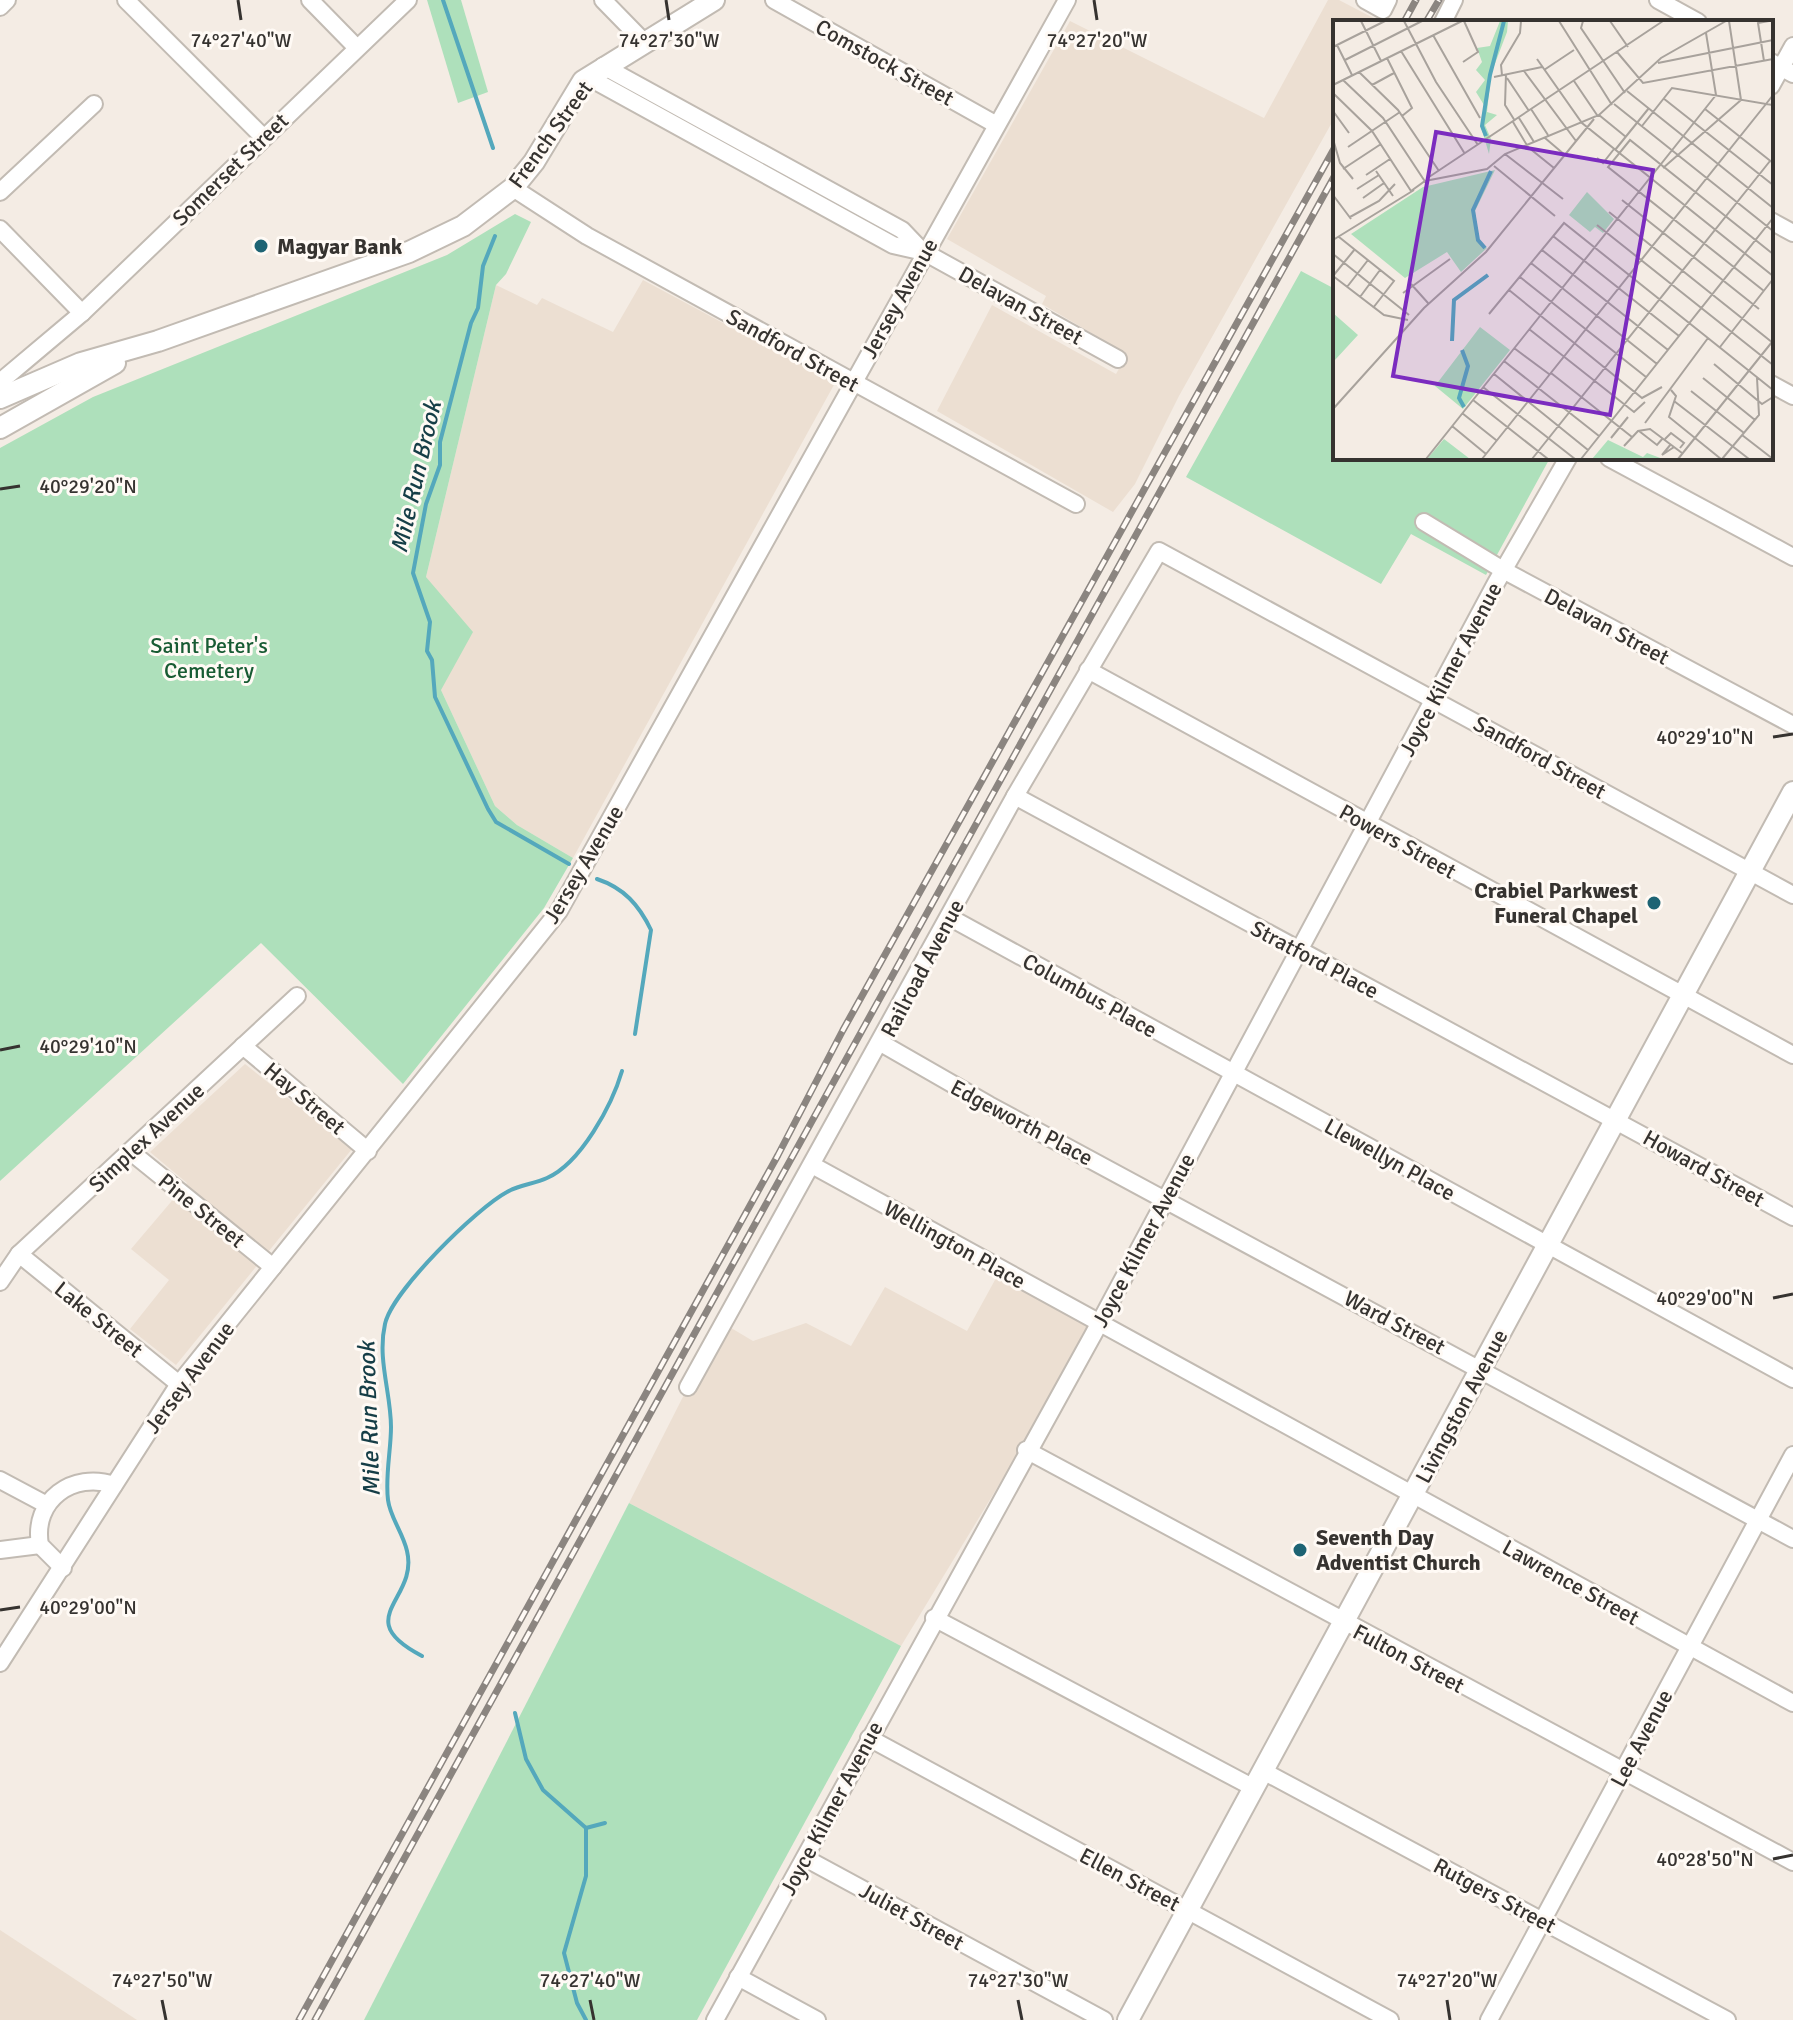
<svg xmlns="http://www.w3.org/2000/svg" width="1793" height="2020" font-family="Signika,sans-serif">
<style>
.built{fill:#ecdfd2}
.green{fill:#aee0bb}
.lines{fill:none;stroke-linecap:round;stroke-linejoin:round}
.stream{stroke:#54a8bc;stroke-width:4}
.minor-casing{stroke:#c2bbb3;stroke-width:20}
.major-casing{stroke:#c2bbb3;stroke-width:24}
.minor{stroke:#fff;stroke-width:16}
.major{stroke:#fff;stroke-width:20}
.rail-casing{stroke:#8b8580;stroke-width:7}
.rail{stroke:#fffaf5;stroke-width:4;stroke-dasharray:12;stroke-linecap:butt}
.ticks{fill:none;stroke:#363330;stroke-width:3}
.poi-dot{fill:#1e6474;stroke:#fffaf5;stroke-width:3}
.labels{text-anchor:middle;stroke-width:6;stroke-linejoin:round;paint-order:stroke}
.street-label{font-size:22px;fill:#363330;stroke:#fffaf5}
.poi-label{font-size:22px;font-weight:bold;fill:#363330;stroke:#fffaf5;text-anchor:start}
.park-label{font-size:22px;fill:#185b33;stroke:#fffaf5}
.water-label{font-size:24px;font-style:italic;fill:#163e47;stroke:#fffaf5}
.inset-river{fill:none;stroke:#54a8bc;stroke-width:4}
.inset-road{fill:none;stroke:#a8a29c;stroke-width:2}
.view{fill:#7b2cbf;fill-opacity:0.15;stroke:#7b2cbf;stroke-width:4}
.inset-edge{fill:none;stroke:#363330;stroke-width:4}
.ticks-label{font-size:20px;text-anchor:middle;fill:#363330;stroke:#fffaf5;stroke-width:6;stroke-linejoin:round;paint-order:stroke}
</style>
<rect width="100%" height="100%" fill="#f4ece4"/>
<g class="built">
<polygon points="1328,0 1339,0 1381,22 1335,22 1335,117 1179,396 1135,484 1113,512 937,411 992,305 1116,374 1127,354 1042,304 1046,296 947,239 1070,21 1264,118"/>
<polygon points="643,280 835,383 573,858 517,825 495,806 441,690 426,577 496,285 537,305 542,298 613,332"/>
<polygon points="245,1064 352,1149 176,1365 130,1329 169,1280 131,1249 187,1183 150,1152"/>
<polygon points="1001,1269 1098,1322 901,1646 629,1503 721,1322 753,1341 806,1323 851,1346 885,1287 967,1331"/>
<polygon points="0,1930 137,2020 0,2020"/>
</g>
<g class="green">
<polygon points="427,0 461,0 488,92 458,103"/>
<polygon points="515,214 531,222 506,274 496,285 426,577 473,632 441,690 495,806 517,825 573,858 544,908 403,1084 261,943 0,1181 0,448 93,397 447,255"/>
<polygon points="1301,271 1335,289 1335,458 1550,458 1486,575 1411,534 1381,584 1186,477"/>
<polygon points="629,1503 901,1646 697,2020 364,2020"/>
</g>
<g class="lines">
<g class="stream">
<polyline points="443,0 493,148"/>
<polyline points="495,236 483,266 478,308 471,323 440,442 440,465 426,504 413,573 430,622 427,651 432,660 435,697 488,809 496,822 569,864"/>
<path d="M597,879C624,888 639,905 651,930L635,1034"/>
<path d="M422,1656C349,1618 419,1600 407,1551C403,1533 390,1517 388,1500C385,1476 391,1450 391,1427C391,1393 377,1359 385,1324C392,1291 477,1208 507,1192C519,1185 534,1184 547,1178C581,1163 612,1105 622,1071"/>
<polyline points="515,1713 526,1759 543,1790 586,1828 586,1876 564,1953 577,2003 586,2020"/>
<polyline points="586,1828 605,1823"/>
</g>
<defs>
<g id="minor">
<polyline points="126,0 263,137"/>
<polyline points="310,0 357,48"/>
<polyline points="603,0 644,42"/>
<polyline points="774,0 995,124"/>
<polyline points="1365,0 1383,10 1388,0"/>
<polyline points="1658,0 1698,22"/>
<polyline points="0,7 7,0"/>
<polyline points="1443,22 1454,0"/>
<polyline points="1771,62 1793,74"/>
<polyline points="603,66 902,230 922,251"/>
<polyline points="588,77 893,245 924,252 1118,359"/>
<polyline points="1771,86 1793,46"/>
<polyline points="513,188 587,236 1076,504"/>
<polyline points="0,192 94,104"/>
<polyline points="1771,221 1793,233"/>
<polyline points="0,229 82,313"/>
<polyline points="0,382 82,313 408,0"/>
<polyline points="1771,384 1793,396"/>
<polyline points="1609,458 1793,557"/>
<polyline points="1424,522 1503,570 1793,725"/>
<polyline points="1088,670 1793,1055"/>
<polyline points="1015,796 1793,1217"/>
<polyline points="949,917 1793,1379"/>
<polyline points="881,1043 989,1105 1793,1539"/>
<polyline points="243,1046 368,1151"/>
<polyline points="131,1152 273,1267"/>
<polyline points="812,1165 1793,1703"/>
<polyline points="19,1254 179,1384"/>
<polyline points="0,1282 19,1254 297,996"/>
<polyline points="688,1387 1015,796 1159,551 1793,895"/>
<polyline points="1026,1450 1793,1862"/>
<polyline points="0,1480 47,1505"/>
<polyline points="0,1550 40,1545"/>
<path d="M63,1568L40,1545C32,1500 73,1471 114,1485"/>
<polyline points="934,1618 1254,1788"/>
<polyline points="0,1663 179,1384 559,911 1067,0"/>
<polyline points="869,1738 1390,2020"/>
<polyline points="1263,1771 1727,2020"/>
<polyline points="805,1858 1104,2020"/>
<polyline points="738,1977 817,2020"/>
<polyline points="715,2020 1093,1335 1496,583 1568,458"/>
<polyline points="1489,2020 1793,1455"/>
</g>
<g id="major">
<polyline points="0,398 81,363 158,341 409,252 463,226 513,188 534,162 583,81 714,0"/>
<polyline points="0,428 115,363"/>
<polyline points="1128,2020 1793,792"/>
</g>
</defs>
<use href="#minor" class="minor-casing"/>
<use href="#major" class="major-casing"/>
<use href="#minor" class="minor"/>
<use href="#major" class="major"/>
<defs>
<g id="rail">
<polyline points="1404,22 1416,0"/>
<polyline points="1426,22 1439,0"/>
<polyline points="299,2020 778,1155 843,1030 1335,147"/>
<polyline points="315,2020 1335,175"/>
</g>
</defs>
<use href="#rail" class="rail-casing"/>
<use href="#rail" class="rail"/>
</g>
<path class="ticks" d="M238,0L241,20M666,0L669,20M1094,0L1097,20M0,489L20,486M1773,737L1793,734M0,1050L20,1046M1773,1298L1793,1294M0,1610L20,1607M1773,1859L1793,1855M162,2000L166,2020M590,2000L594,2020M1018,2000L1022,2020M1447,2000L1450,2020"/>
<g class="poi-dot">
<circle cx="261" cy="246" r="8"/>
<circle cx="1654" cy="903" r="8"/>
<circle cx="1300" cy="1550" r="8"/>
</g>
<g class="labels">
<g class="street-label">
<text transform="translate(885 62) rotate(29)" y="8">Comstock Street</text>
<text transform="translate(550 134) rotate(-54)" y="8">French Street</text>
<text transform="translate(230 169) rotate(-44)" y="8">Somerset Street</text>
<text transform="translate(899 298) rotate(-61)" y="8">Jersey Avenue</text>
<text transform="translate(1021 305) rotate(29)" y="8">Delavan Street</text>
<text transform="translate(793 350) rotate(29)" y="8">Sandford Street</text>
<text transform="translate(1607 626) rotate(28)" y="8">Delavan Street</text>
<text transform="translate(1450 669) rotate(-62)" y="8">Joyce Kilmer Avenue</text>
<text transform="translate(1540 757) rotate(29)" y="8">Sandford Street</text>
<text transform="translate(1398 841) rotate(29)" y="8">Powers Street</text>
<text transform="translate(583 864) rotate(-59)" y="8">Jersey Avenue</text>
<text transform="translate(1315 959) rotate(28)" y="8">Stratford Place</text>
<text transform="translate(922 968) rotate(-62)" y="8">Railroad Avenue</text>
<text transform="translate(1090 995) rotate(29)" y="8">Columbus Place</text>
<text transform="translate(305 1098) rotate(40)" y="8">Hay Street</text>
<text transform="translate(1022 1122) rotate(28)" y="8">Edgeworth Place</text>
<text transform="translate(146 1137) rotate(-43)" y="8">Simplex Avenue</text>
<text transform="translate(1390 1159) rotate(29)" y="8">Llewellyn Place</text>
<text transform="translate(1704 1168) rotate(29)" y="8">Howard Street</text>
<text transform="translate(202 1210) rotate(39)" y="8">Pine Street</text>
<text transform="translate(1143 1240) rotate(-62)" y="8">Joyce Kilmer Avenue</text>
<text transform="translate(955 1244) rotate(29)" y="8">Wellington Place</text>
<text transform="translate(99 1319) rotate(39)" y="8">Lake Street</text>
<text transform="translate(1395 1322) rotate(28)" y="8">Ward Street</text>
<text transform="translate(189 1377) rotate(-53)" y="8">Jersey Avenue</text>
<text transform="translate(1461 1406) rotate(-62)" y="8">Livingston Avenue</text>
<text transform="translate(1571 1582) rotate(29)" y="8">Lawrence Street</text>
<text transform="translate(1409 1658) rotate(28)" y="8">Fulton Street</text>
<text transform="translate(1641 1738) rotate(-62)" y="8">Lee Avenue</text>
<text transform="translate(831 1808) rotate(-62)" y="8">Joyce Kilmer Avenue</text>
<text transform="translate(1130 1879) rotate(28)" y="8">Ellen Street</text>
<text transform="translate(1495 1895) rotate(28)" y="8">Rutgers Street</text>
<text transform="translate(912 1916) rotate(29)" y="8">Juliet Street</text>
</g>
<g class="poi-label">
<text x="277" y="254">Magyar Bank</text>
<text x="1638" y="898" text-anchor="end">Crabiel Parkwest<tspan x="1638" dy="25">Funeral Chapel</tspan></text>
<text x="1316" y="1545">Seventh Day<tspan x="1316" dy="25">Adventist Church</tspan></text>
</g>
<g class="park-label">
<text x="209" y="653">Saint Peter's<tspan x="209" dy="25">Cemetery</tspan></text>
</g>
<g class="water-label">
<text transform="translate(416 477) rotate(-77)" y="8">Mile Run Brook</text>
<text transform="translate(369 1419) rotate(-92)" y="8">Mile Run Brook</text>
</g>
</g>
<g transform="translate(1333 20)">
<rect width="440" height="440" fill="#f4ece4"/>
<path d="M167,1H175L174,12L158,54L154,92L164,95L152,105L158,119L156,134L148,107L151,85L143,72L152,60L143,50L149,42L144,28L157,26ZM162,150L142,191L145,220L154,228L128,252L114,232L72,258L18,214L90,167ZM254,172L281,199L270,213L262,207L257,212L236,195ZM0,293L25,315L2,340L0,338ZM147,307L177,330L130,389L102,366ZM111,419L137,439H94ZM275,420L310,437L314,433L330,439H259Z" fill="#aee0bb"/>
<path class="inset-river" d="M153,116L149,106L157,55L171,1M152,228L145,220L140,190L158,151M119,321L121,280L155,255M129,330L135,346L126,378L131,387"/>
<path class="inset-road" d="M28,1L48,41M71,1L103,62L145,125M226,1L279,85M250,1L248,8L292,73M277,1L295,27M396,1L408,80M373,13L383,75M100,15L147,98M4,25L19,55M0,27L52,1M68,31L132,134M284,32L310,63L440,39M54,38L79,88L69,96M204,39L249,103L440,256M12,40L89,1M431,41L425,3L436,1M130,42L145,32L131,1M325,43L440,20M211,50L241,30M191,51L243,121M26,52L65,90L106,151M173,54L172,85L182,101M169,55L168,45L187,13L188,1M161,57L209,47M174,58L196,91M10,60L50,98L93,163M241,61L264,95M0,65L129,1M39,65L61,53M294,71L440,188M0,73L39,111L78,171M330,78L440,165M281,84L440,211M198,89L215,115M372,89L440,143M0,91L16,113M266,95L293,117M186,98L201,122M180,102L195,127L221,148M309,106L339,68L433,84L440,75M212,118L232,135M0,119L7,143L20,159M15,127L67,92M282,130L316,88M172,134L230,179M264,138L270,143L281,129M161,146L222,196M330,148L408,80M10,149L48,124M43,151L60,176M33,155L57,139M96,157L330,1M24,169L46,155M78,171L92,161L154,149L172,134L266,95L328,38L393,1M0,175L18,199M30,178L51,163M289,180L426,289M276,192L440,323M17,197L46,181L62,164M264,205L440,345M220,216L346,316M6,217L61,261L40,288M0,220L81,170M209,230L335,330M0,234L76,295M198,243L324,344M0,256L51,295L75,300M0,256L22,229M187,257L313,357M78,264L95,283M14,267L35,240M176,270L309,378L329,367M431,271L275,147L297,120L440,234M70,273L117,239M27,277L47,250M156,294L231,203L440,370M196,309L301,392L312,382M387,327L440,259M181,328L216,354M171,341L266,416M381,344L429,384L440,377M218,353L299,417M161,354L255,430M370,358L422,400M150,367L242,439M338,370L343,376L336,397L388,439M358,371L411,413M140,380L215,439M341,381L416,439M0,389L91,288L153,232L261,99M129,393L163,420M312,403L375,318M119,406L153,434M306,411L324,425L330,418M409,415L440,439M278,418L295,397M332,419L338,413L351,423L347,428M338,424L329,435L341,427M291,426L305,411L317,409L349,433M93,439L383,75M149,439L433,84L440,85M199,439L437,141M248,439L440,198M345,439L439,322M389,439L426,395L424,358"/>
<path class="view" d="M103,112L320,150L277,395L60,356Z"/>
<rect width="440" height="440" class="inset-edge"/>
</g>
<g class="ticks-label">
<text x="241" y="47">74°27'40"W</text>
<text x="669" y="47">74°27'30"W</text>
<text x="1097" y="47">74°27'20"W</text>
<text x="88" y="493">40°29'20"N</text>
<text x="1705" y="744">40°29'10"N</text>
<text x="88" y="1053">40°29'10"N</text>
<text x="1705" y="1305">40°29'00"N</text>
<text x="88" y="1614">40°29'00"N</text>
<text x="1705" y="1866">40°28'50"N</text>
<text x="162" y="1987">74°27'50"W</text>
<text x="590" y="1987">74°27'40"W</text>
<text x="1018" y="1987">74°27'30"W</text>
<text x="1447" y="1987">74°27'20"W</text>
</g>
</svg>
